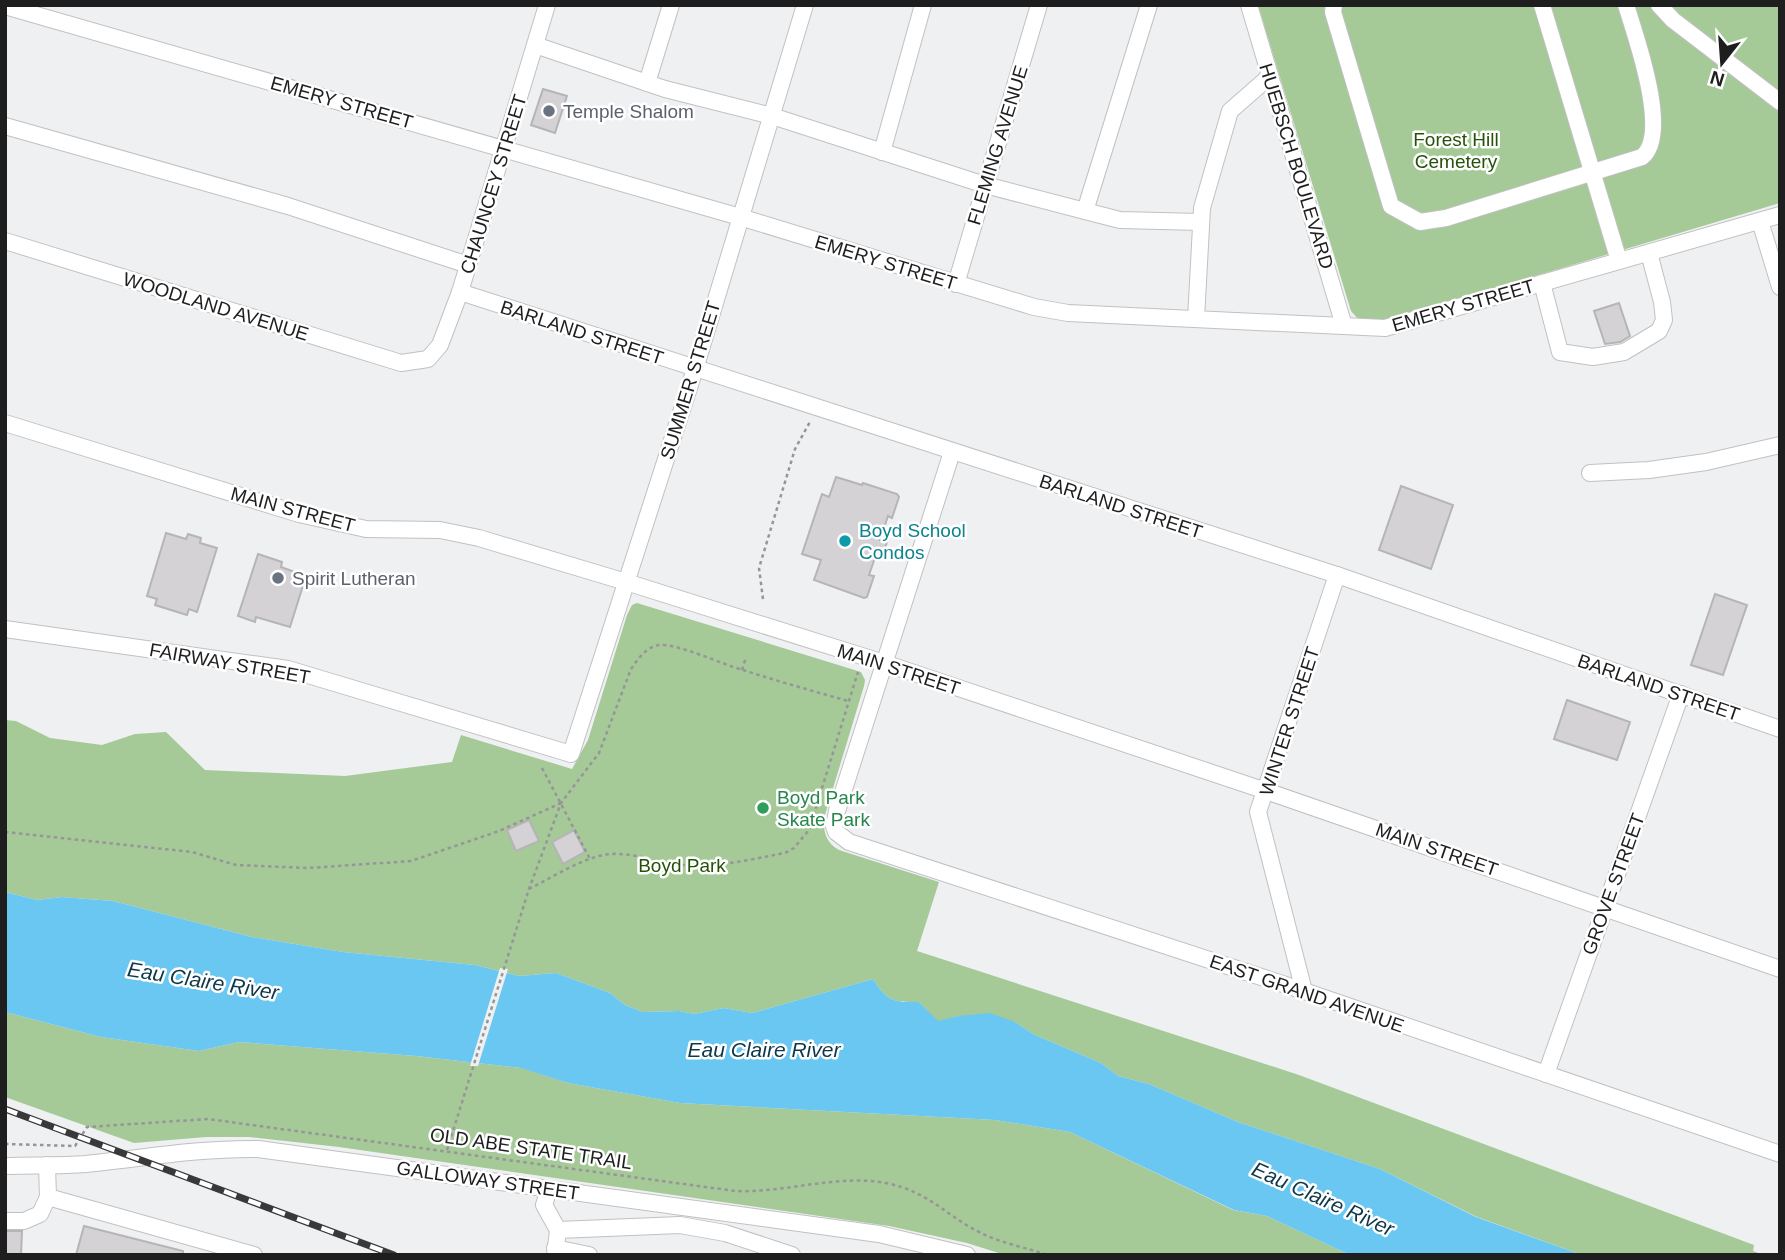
<svg xmlns="http://www.w3.org/2000/svg" width="1785" height="1260" font-family="Arial,sans-serif">
<style>
.green{fill:#a5c997}
.water{fill:#69c7f2}
.pier{fill:#eff0f2}
.building{fill:#d4d2d4;stroke:#b5b4b6;stroke-width:2}
.lines{fill:none;stroke-linecap:round;stroke-linejoin:round}
.minor-casing{stroke:#c1c1c4;stroke-width:18}
.path{stroke:#969698;stroke-width:2.5;stroke-dasharray:3.5 3.5;stroke-linecap:butt}
.minor{stroke:#fff;stroke-width:16}
.rail-casing{stroke:#39393a;stroke-width:7}
.rail{stroke:#fff;stroke-width:4.5;stroke-dasharray:13;stroke-linecap:butt}
.worship-dot{fill:#6b7280;stroke:#fff;stroke-width:2.5}
.culture-dot{fill:#0f9aa8;stroke:#fff;stroke-width:2.5}
.leisure-dot{fill:#2e9e5b;stroke:#fff;stroke-width:2.5}
.labels{text-anchor:middle;stroke-width:5;stroke-linejoin:round;paint-order:stroke}
.street-label{font-size:19px;fill:#1e1e1f;stroke:#fff}
.worship-label{font-size:19px;fill:#5b616d;stroke:#fff;text-anchor:start}
.park-label{font-size:19px;fill:#255209;stroke:#fff}
.culture-label{font-size:19px;fill:#0d838f;stroke:#fff;text-anchor:start}
.leisure-label{font-size:19px;fill:#27864d;stroke:#fff;text-anchor:start}
.water-label{font-size:21px;font-style:italic;fill:#0e384a;stroke:#fff}
</style>
<rect width="100%" height="100%" fill="#eff0f2"/>
<g class="green">
<polygon points="1258,5 1780,5 1780,203 1384,321 1358,319 1351,311"/>
<path d="M637,603L861,672L865,680L864,686L824,818C823,831 826,843 839,850L939,882L917,951L1299,1075L1754,1245L1753,1251L1764,1255H1582L1477,1217L1380,1169L1238,1122L1149,1084L1118,1076L1101,1063L1035,1035L1015,1022L958,1016L938,1022L919,1002C893,1002 888,1002 873,979L752,1013L724,1008L694,1014L679,1011L643,1012L625,1005L610,993L556,973L519,976L475,965L343,952L252,937L113,901L62,897L37,900L5,892V720L16,721L50,738L102,745L135,734L166,732L205,770L345,776L452,762L461,735L572,769L588,740L627,615L632,605Z"/>
<polygon points="5,1012 101,1037 199,1051 239,1042 416,1056 522,1068 568,1083 680,1103 995,1120 1070,1132 1233,1210 1267,1216 1350,1255 1005,1255 967,1243 889,1226 339,1147 249,1137 206,1137 134,1143 5,1097"/>
</g>
<path class="water" d="M5,892L37,900L62,897L113,901L252,937L343,952L475,965L519,976L556,973L610,993L625,1005L643,1012L679,1011L694,1014L724,1008L752,1013L873,979C888,1002 893,1002 919,1002L938,1021L958,1016L990,1013L1015,1022L1035,1035L1101,1063L1118,1076L1149,1084L1238,1122L1380,1169L1476,1217L1582,1255H1350L1267,1216L1234,1210L1070,1132L995,1120L680,1103L568,1083L521,1068L416,1056L239,1042L199,1051L101,1037L5,1012Z"/>
<polygon class="pier" points="500,968 508,969 478,1066 470,1066"/>
<g class="building">
<polygon points="543,89 567,96 555,133 531,125"/>
<polygon points="1619,303 1630,336 1620,342 1605,344 1594,311"/>
<polygon points="836,477 862,485 863,483 897,494 899,497 892,518 888,516 880,540 887,542 883,554 877,552 869,575 874,576 867,597 864,598 814,580 821,560 802,554 822,494 829,497"/>
<polygon points="1401,486 1453,505 1431,569 1379,550"/>
<polygon points="166,533 186,539 188,534 201,538 200,543 217,548 197,612 189,609 187,615 155,605 157,599 147,596"/>
<polygon points="258,554 282,562 281,567 306,576 290,627 256,617 255,622 238,616"/>
<polygon points="1715,594 1747,605 1723,675 1691,665"/>
<polygon points="1567,700 1630,722 1617,760 1554,739"/>
<polygon points="529,820 539,841 516,851 507,830"/>
<polygon points="574,830 585,852 563,864 552,842"/>
<polygon points="84,1226 183,1251 183,1255 76,1255"/>
<polygon points="5,1231 22,1231 21,1255 5,1255"/>
</g>
<g class="lines">
<defs>
<g id="minor">
<polyline points="1249,5 1344,326"/>
<path d="M1334,5L1333,12L1391,206L1420,222L1446,218L1642,157C1671,134 1635,35 1626,5"/>
<polyline points="1542,5 1619,261"/>
<polyline points="1659,5 1673,20 1780,102"/>
<polyline points="5,6 740,217 1034,307 1068,313 1385,328 1780,215"/>
<polyline points="535,45 665,89 772,116 985,185 1085,211 1149,5"/>
<polyline points="647,83 671,5"/>
<polyline points="5,126 288,206 468,265"/>
<polyline points="882,152 923,5"/>
<polyline points="1085,211 1120,220 1201,222"/>
<polyline points="1760,221 1780,287"/>
<polyline points="5,241 401,363 428,359 440,345 460,292 547,5"/>
<polyline points="1542,283 1560,352 1593,357 1624,352 1659,331 1664,320 1662,302 1649,253"/>
<polyline points="956,284 1039,5"/>
<polyline points="460,292 1337,575 1780,729"/>
<polyline points="1196,319 1202,208 1230,111 1270,76"/>
<polyline points="5,423 299,514 366,529 440,530 479,538 626,582 884,663 1266,791 1780,969"/>
<polyline points="952,452 837,811 834,826 836,832 849,842 1304,991 1780,1154"/>
<polyline points="1590,473 1649,470 1706,462 1780,445"/>
<polyline points="5,629 288,669 571,754 695,369 805,5"/>
<polyline points="1304,991 1258,812 1337,575"/>
<polyline points="1546,1074 1681,694"/>
<path d="M5,1166C32,1165 60,1166 86,1164C144,1158 200,1148 258,1149L879,1234L967,1255"/>
<polyline points="549,1189 544,1205 558,1230 555,1255"/>
<polyline points="48,1197 254,1255"/>
<polyline points="5,1221 24,1221 40,1214 48,1197 47,1165"/>
<polyline points="558,1230 680,1225 725,1233 792,1255"/>
<polyline points="555,1248 589,1255"/>
</g>
</defs>
<use href="#minor" class="minor-casing"/>
<g class="path">
<polyline points="763,599 759,568 795,449 811,420"/>
<polyline points="742,670 746,657"/>
<polyline points="542,768 590,859"/>
<polyline points="5,832 192,852 236,865 308,868 411,861 499,831 561,803"/>
<path d="M529,889C553,877 577,861 603,855C630,850 656,863 683,865C717,868 752,859 785,853L794,848L809,830L858,672"/>
<path d="M5,1144L75,1146L87,1127L208,1119L735,1191C785,1193 838,1174 886,1183C930,1192 946,1216 981,1233C1001,1243 1027,1248 1048,1255"/>
<path d="M447,1150L529,889L561,803L599,753L631,669C638,659 646,647 659,645C677,643 724,665 743,670C777,681 813,691 848,701"/>
</g>
<use href="#minor" class="minor"/>
<defs>
<polyline id="rail" points="5,1109 394,1255"/>
</defs>
<use href="#rail" class="rail-casing"/>
<use href="#rail" class="rail"/>
</g>
<g class="worship-dot">
<circle cx="549" cy="111" r="7"/>
<circle cx="278" cy="578" r="7"/>
</g>
<circle class="culture-dot" cx="845" cy="541" r="7"/>
<circle class="leisure-dot" cx="763" cy="808" r="7"/>
<g class="labels">
<g class="street-label">
<text transform="translate(342 102) rotate(16)" y="7">EMERY STREET</text>
<text transform="translate(997 145) rotate(-73)" y="7">FLEMING AVENUE</text>
<text transform="translate(1297 166) rotate(73)" y="7">HUEBSCH BOULEVARD</text>
<text transform="translate(493 184) rotate(-73)" y="7">CHAUNCEY STREET</text>
<text transform="translate(886 262) rotate(17)" y="7">EMERY STREET</text>
<text transform="translate(1463 305) rotate(-16)" y="7">EMERY STREET</text>
<text transform="translate(216 306) rotate(17)" y="7">WOODLAND AVENUE</text>
<text transform="translate(582 332) rotate(18)" y="7">BARLAND STREET</text>
<text transform="translate(690 380) rotate(-73)" y="7">SUMMER STREET</text>
<text transform="translate(1121 506) rotate(18)" y="7">BARLAND STREET</text>
<text transform="translate(293 509) rotate(15)" y="7">MAIN STREET</text>
<text transform="translate(230 663) rotate(10)" y="7">FAIRWAY STREET</text>
<text transform="translate(899 669) rotate(18)" y="7">MAIN STREET</text>
<text transform="translate(1659 687) rotate(19)" y="7">BARLAND STREET</text>
<text transform="translate(1289 721) rotate(-72)" y="7">WINTER STREET</text>
<text transform="translate(1437 849) rotate(19)" y="7">MAIN STREET</text>
<text transform="translate(1613 884) rotate(-70)" y="7">GROVE STREET</text>
<text transform="translate(1307 993) rotate(19)" y="7">EAST GRAND AVENUE</text>
<text transform="translate(531 1148) rotate(8)" y="7">OLD ABE STATE TRAIL</text>
<text transform="translate(488 1180) rotate(8)" y="7">GALLOWAY STREET</text>
</g>
<g class="worship-label">
<text x="563" y="118">Temple Shalom</text>
<text x="292" y="585">Spirit Lutheran</text>
</g>
<g class="park-label">
<text x="1456" y="146">Forest Hill<tspan x="1456" dy="22">Cemetery</tspan></text>
<text x="682" y="872">Boyd Park</text>
</g>
<g class="culture-label">
<text x="859" y="537">Boyd School<tspan x="859" dy="22">Condos</tspan></text>
</g>
<g class="leisure-label">
<text x="777" y="804">Boyd Park<tspan x="777" dy="22">Skate Park</tspan></text>
</g>
<g class="water-label">
<text transform="translate(203 981) rotate(9)" y="7">Eau Claire River</text>
<text x="764" y="1057">Eau Claire River</text>
<text transform="translate(1323 1199) rotate(24)" y="7">Eau Claire River</text>
</g>
</g>
<rect width="1785" height="1260" fill="none" stroke="#1e1e1f" stroke-width="14"/>
<g transform="translate(1722 63) rotate(197)" stroke="#ffffff" stroke-width="5" paint-order="stroke">
<path d="M0-5L12 26L0 18L-12 26Z" fill="#1e1e1f"/>
<text y="-10" font-size="19" font-weight="bold" text-anchor="middle" fill="#1e1e1f">N</text>
</g>
</svg>
